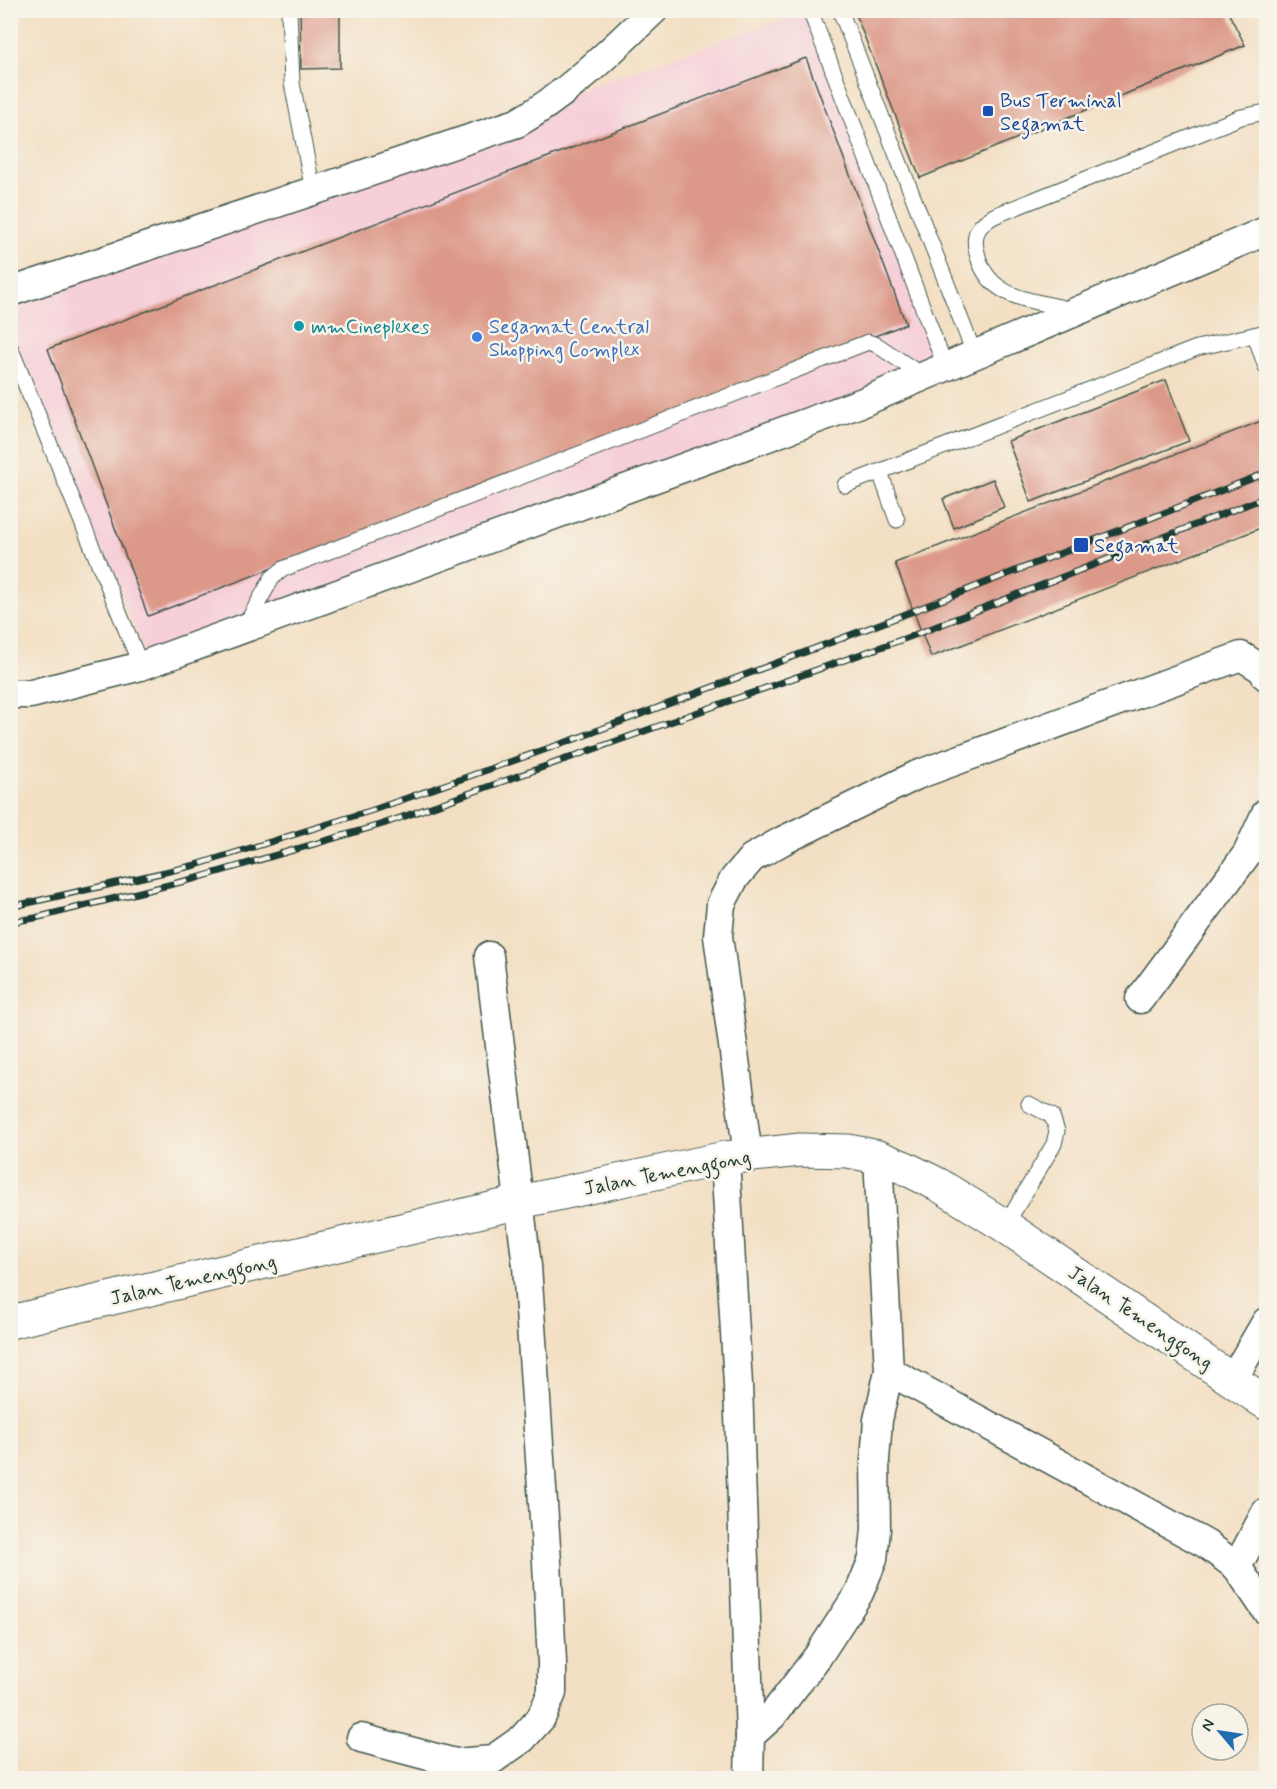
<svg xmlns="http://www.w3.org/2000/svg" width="1277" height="1789" font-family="Mynerve,sans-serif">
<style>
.built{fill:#f6cfd8}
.building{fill:#dc9989}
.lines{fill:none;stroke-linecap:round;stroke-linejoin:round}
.service-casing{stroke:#3f5549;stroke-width:17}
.minor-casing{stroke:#3f5549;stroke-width:31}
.tertiary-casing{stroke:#3f5549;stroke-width:35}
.service{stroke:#fff;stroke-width:15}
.minor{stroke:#fff;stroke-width:28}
.tertiary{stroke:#fff;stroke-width:33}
.rail-casing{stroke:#1f3d34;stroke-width:7}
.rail{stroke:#f7f3e8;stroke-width:4.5;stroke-dasharray:14;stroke-linecap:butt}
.transit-dot{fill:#1a4fb4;stroke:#f7f3e8;stroke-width:2}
.culture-dot{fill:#0f9aa8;stroke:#f7f3e8;stroke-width:2}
.shop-dot{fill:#3f7fe0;stroke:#f7f3e8;stroke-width:2}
.labels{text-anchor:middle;stroke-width:5;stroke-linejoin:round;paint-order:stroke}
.transit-label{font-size:20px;fill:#164399;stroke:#f7f3e8;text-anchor:start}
.culture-label{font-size:20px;fill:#0d838f;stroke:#f7f3e8;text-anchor:start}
.shop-label{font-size:20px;fill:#366cbe;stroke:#f7f3e8;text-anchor:start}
.street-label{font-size:20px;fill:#1f3d34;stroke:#f7f3e8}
</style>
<rect width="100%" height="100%" fill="#f7f3e8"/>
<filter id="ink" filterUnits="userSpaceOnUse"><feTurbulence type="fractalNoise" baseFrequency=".0167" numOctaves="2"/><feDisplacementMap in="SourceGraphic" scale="12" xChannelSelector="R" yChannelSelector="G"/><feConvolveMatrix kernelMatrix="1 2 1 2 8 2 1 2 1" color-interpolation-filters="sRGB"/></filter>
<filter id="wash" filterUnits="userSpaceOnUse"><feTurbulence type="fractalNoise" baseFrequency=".008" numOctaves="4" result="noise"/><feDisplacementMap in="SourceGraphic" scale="24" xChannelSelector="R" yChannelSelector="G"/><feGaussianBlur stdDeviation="1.35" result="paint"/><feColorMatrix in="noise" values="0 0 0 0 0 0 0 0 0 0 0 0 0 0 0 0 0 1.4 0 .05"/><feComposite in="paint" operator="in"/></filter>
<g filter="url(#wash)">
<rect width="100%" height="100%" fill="#f3dfc3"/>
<polygon class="built" points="808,11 955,375 154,676 11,330 10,278 516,111"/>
<g id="blocks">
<g class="building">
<polygon points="300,10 340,10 340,68 301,69"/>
<polygon points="854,10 1227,10 1245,45 920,178"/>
<polygon points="806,58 906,324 148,616 48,349"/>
<polygon points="1166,380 1189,441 1031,502 1008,441"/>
<polygon points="1266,419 1266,526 931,657 895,563"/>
<polygon points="993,479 1004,507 954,528 943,499"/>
</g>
</g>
</g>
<g filter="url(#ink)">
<use href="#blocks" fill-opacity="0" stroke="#3f5549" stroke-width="1.5"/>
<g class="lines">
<defs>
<g id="service">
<polyline points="289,10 292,83 313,191"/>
<polyline points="810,10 945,366"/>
<polyline points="840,10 974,353"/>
<path d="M1072,310C1030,299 985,300 976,248C973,232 980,224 994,216L1241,117L1266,112"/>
<polyline points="1255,335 1266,367"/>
<polyline points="10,347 141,666"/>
<polyline points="880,472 897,520"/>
<polyline points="845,485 1197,348 1266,332"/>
<polyline points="245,626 272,578 283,569 868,342 877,345 923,376"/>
<polyline points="1005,1226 1054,1144 1057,1131 1052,1116 1029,1104"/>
</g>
<g id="minor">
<path d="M10,292L517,123C570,93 610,51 654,10"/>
<polyline points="10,694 31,694 141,666 863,402 1266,231"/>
<polyline points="1140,999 1247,854 1266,813"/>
<polyline points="748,1155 718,936 721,904 734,879 752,858 782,841 917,775 1241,656 1262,669 1266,676"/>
<polyline points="725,1158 738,1385 750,1736"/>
<polyline points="889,1371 1206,1544 1237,1567 1266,1610"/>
<polyline points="1233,1379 1266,1322"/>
<polyline points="1237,1567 1266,1512"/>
<polyline points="361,1738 455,1763 492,1760 522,1739 541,1718 552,1693 552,1663 547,1562 527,1266 489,956"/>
<polyline points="749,1778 750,1736 772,1716 818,1656 859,1593 873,1559 876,1529 875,1460 878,1420 889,1371 878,1157"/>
</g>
<polyline id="tertiary" points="10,1322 520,1202 725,1158 800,1150 848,1151 878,1157 905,1168 939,1185 1005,1226 1266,1403"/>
</defs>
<use href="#service" class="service-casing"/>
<use href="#minor" class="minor-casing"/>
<use href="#tertiary" class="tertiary-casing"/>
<use href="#service" class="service"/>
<use href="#minor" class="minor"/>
<use href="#tertiary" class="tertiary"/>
<defs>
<g id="rail">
<polyline points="10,907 196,865 373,810 575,739 898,617 1266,473"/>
<polyline points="10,922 35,918 197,878 383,824 912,636 1266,497"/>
</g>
</defs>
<use href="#rail" class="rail-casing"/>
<use href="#rail" class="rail"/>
</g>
</g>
<g class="transit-dot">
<rect x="982" y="105" width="12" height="12" rx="3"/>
<rect x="1073" y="537" width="16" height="16" rx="3"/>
</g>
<circle class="culture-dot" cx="299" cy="326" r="6"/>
<circle class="shop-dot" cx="477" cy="337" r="6"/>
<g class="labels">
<g class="transit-label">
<text x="1000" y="107">Bus Terminal<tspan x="1000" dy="23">Segamat</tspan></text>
<text x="1094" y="552">Segamat</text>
</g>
<g class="culture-label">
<text x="311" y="333">mmCineplexes</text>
</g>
<g class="shop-label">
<text x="489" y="333">Segamat Central<tspan x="489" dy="23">Shopping Complex</tspan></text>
</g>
<g class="street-label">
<text transform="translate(667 1172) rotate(-11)" y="7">Jalan Temenggong</text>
<text transform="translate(193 1279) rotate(-13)" y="7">Jalan Temenggong</text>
<text transform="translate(1141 1317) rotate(34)" y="7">Jalan Temenggong</text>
</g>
</g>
<rect width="1277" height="1789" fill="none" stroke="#f7f3e8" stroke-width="36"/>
<g transform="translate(1220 1732) rotate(299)"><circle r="28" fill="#f7f3e8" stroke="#a1aaa0" stroke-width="1.5"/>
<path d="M0-4.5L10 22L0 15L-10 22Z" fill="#1f6fb2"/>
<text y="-9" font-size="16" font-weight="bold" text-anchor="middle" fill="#1f3d34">N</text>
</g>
</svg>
